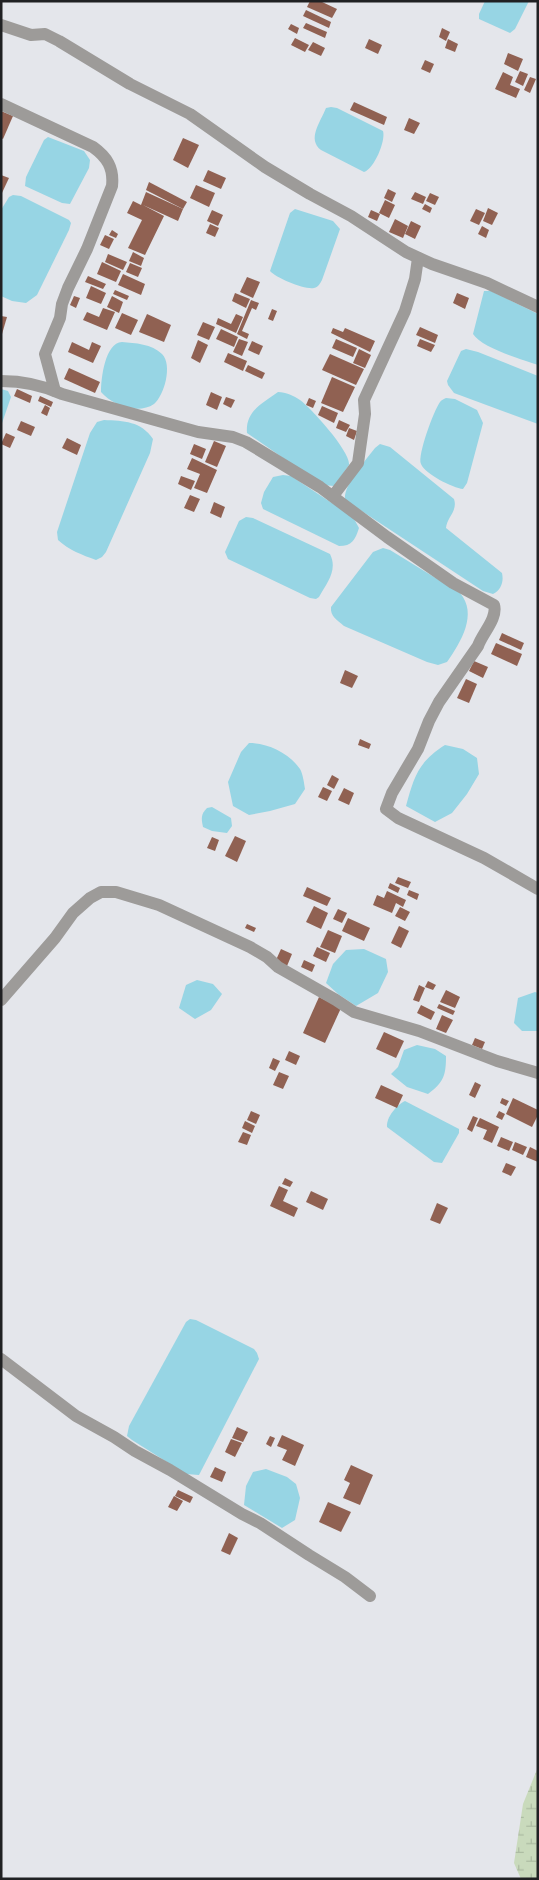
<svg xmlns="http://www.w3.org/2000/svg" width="539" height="1880" font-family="'Asap Condensed',sans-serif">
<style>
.wetland{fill:url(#wetland-marsh)}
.water{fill:#97d5e4}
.building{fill:#906152}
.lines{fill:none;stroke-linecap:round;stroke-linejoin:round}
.minor{stroke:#9d9b99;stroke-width:12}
</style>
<defs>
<pattern id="wetland-marsh" width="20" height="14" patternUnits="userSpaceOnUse" patternTransform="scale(1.25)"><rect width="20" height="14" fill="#c9dabc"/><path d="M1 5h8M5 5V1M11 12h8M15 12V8" fill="none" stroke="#acbba1"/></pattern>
</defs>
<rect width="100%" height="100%" fill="#e4e6eb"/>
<polygon class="wetland" points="538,1767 538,1879 521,1879 514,1863 523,1804"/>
<g class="water">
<polygon points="485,1 529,1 515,29 510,33 479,19 479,14"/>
<path d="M331,107L337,108L383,131C386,141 374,169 364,172L321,150C307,139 320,123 326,108Z"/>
<polygon points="48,137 84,151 90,160 89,168 70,204 62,203 25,186 26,177 44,140"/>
<polygon points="13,195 21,196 69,220 71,223 69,230 37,295 26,303 12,301 1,296 1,210 9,197"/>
<path d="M295,209L333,221L340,229L322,280C320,283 319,287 314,288C305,290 276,278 270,271L290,213Z"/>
<path d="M484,291H491L538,314V365C521,359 482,348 473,334Z"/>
<path d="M122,342C135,343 152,344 162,354C173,365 164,396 154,404C138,415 112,405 101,392C101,378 105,343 122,342Z"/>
<polygon points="466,349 478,352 538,376 538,424 454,393 448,385 447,381 461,351"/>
<polygon points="1,389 8,391 11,397 1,426"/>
<path d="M278,392C286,392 294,396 300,400C311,408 351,452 349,465L334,486L322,485L247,433C245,411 263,403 278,392Z"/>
<path d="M446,398L455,399L477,410L483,423L467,483L463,489C453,488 425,474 421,464C417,456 434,410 440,402C441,400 444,399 446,398Z"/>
<path d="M104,420C124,421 141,421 153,439L150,453L106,552L102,557L96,560C82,555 69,550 58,540L57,532L90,433L97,422Z"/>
<path d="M380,444L390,447L454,499C458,511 447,517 446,528L502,573C504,582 501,590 493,594L483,591L345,500C343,485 366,460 375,448Z"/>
<path d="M283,475L291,476L353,517L359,528C355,540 352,546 339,546L263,509L261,503L264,492L273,477Z"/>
<path d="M246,517L253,518L330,554C338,570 327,583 319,597L316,599L310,598L228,559L225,552L239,521Z"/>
<path d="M383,548L390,550L460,593C478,614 461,642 447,662L438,665L427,662L344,626C337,620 330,616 331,607L373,552Z"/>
<path d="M249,743C268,743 289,753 300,769C303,774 304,783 305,789L295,804L270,811L249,815L233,806L228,782L241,752Z"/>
<path d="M445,745L463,749L477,758L479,774L467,794L452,813L435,822L406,806C414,777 418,762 445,745Z"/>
<path d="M212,807L231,818L232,826L227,833L212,831L203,827C201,818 201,814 207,808Z"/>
<polygon points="364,949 386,959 388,972 378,993 356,1006 338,994 326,983 333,964 346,950"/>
<polygon points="197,980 213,984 222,994 211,1010 195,1019 179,1008 186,985"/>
<polygon points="535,992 538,993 538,1031 522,1031 514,1023 518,998"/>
<path d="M417,1045L435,1049L446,1056C446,1075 444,1082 428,1094L407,1087L391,1074L398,1067L404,1050Z"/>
<path d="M405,1101L459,1129V1133L442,1163L434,1162L387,1127C386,1117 397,1105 405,1101Z"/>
<polygon points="190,1319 196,1320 254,1349 257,1353 259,1359 199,1475 186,1474 132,1440 127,1436 129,1426 186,1322"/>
<polygon points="266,1469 287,1477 296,1484 300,1498 295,1520 282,1528 244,1505 246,1486 253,1472"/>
</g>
<g class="building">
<polygon points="310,1 320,1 337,9 332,18 307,7"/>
<polygon points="306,10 331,22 329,28 303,16"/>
<polygon points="306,23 327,32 325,38 303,28"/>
<polygon points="291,24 299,28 297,34 288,29"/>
<polygon points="442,28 450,32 446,41 439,37"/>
<polygon points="295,38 309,45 305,52 291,45"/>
<polygon points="369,39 382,45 378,54 365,48"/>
<polygon points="448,39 458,44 455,52 445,48"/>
<polygon points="313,42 325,48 321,56 308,50"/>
<polygon points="508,53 523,59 518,71 504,64"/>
<polygon points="425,60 434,64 430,73 421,69"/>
<polygon points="520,71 528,74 523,86 515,82"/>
<polygon points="503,72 513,77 510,85 520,89 516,98 495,89"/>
<polygon points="530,77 536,79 530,93 524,90"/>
<polygon points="354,102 387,117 384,125 350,110"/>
<polygon points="1,111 13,116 3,139 1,138"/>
<polygon points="409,118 420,123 414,134 404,130"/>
<polygon points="183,138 199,145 188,168 173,160"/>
<polygon points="208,170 226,178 221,189 203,181"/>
<polygon points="1,175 9,178 1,195"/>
<polygon points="149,182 187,202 183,209 146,190"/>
<polygon points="196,185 215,193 209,207 190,198"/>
<polygon points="388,189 396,193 392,202 384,198"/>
<polygon points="146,192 183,209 178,221 143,205 164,216 145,255 128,248 142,220 127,213 133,201 141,205"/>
<polygon points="415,192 426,197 423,204 411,199"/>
<polygon points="430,193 439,197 435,205 426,201"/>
<polygon points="385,200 395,205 389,218 379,213"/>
<polygon points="425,204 432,208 430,213 422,209"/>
<polygon points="488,208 498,213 492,225 483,221"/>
<polygon points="476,209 485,213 479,225 470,221"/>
<polygon points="212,210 223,215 218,226 207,221"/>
<polygon points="371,210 380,214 377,221 368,217"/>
<polygon points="395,219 408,226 403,238 389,232"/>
<polygon points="411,221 421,226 415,239 405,234"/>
<polygon points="210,224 219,228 215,237 206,233"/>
<polygon points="482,226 489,230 486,238 478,234"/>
<polygon points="112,230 118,234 116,238 109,235"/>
<polygon points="105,235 114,239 109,249 100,245"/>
<polygon points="133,252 144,258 141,266 129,261"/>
<polygon points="108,254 127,262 123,270 105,262"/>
<polygon points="102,262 121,271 116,282 97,274"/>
<polygon points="130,263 142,268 138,277 126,272"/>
<polygon points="123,274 145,284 141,295 118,285"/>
<polygon points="88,276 106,284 103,289 85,282"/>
<polygon points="247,277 260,282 253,298 240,292"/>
<polygon points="91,286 106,293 101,304 86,298"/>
<polygon points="115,290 129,296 127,300 113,294"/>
<polygon points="235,293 250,299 246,308 232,301"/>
<polygon points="457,293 469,298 465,309 453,303"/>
<polygon points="74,296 80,298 76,308 70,305"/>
<polygon points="112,296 123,302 119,313 107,307"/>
<polygon points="251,300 259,303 256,310 252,308 242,331 249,334 247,339 237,334"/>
<polygon points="103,308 115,312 107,330 83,320 87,312 99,317"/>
<polygon points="272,309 277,311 273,321 268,319"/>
<polygon points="122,313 138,320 131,335 115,328"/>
<polygon points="147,314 171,325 164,342 139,332"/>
<polygon points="236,314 243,317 236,333 216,324 218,318 231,324"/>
<polygon points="1,316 7,317 2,334 1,334"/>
<polygon points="203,322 215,327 209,340 197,335"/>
<polygon points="420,327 438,335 435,343 416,335"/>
<polygon points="333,328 343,332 345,328 375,341 370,352 331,333"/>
<polygon points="221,329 238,337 234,347 216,339"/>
<polygon points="239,339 248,342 242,356 233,352"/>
<polygon points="336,339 357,348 353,357 332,348"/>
<polygon points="420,339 435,345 431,352 417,346"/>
<polygon points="198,340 208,345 200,363 191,358"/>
<polygon points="252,341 263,346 259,355 248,350"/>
<polygon points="72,342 89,350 92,342 101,346 93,363 68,352"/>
<polygon points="359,349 371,355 365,368 353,363"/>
<polygon points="228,353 247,361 243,371 224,362"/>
<polygon points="330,354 364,369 356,385 322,370"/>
<polygon points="248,365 265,373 262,379 245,371"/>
<polygon points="69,368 100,382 95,393 64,379"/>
<polygon points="332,377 355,387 343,412 321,403"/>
<polygon points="17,389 32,396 30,403 14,396"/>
<polygon points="211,392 222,397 217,410 206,405"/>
<polygon points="40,396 53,402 51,407 38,401"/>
<polygon points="226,397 235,400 231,408 223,404"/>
<polygon points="309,398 316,401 313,408 306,405"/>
<polygon points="45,405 50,408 47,416 41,413"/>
<polygon points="322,406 338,413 334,423 318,415"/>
<polygon points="339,420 350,425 346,432 336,428"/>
<polygon points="21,421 35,427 31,436 17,430"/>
<polygon points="349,428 357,431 354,440 346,436"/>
<polygon points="6,433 15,437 10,448 1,444"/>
<polygon points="67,438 81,445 77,455 62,448"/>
<polygon points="214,441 226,446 217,467 205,462"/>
<polygon points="194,444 206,449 202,459 190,454"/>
<polygon points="192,458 217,470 207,493 194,488 200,474 187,469"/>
<polygon points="181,476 195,481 191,490 178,484"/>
<polygon points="190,495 200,499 194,512 184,508"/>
<polygon points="214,502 225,507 221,518 210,513"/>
<polygon points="502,633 524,643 521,650 499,640"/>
<polygon points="496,643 522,654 517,666 491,654"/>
<polygon points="474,661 488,667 483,678 469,671"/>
<polygon points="345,670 358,676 352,688 340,683"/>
<polygon points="466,679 477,684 469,703 457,698"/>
<polygon points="360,739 371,744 369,749 358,745"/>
<polygon points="332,775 339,779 334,789 327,785"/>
<polygon points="323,787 332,791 327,801 318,797"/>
<polygon points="344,788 354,793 349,805 338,800"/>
<polygon points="235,836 246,841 237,862 225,856"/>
<polygon points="212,837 219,840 215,851 207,848"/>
<polygon points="398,877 411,882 408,888 395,883"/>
<polygon points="390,883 400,888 398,893 388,888"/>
<polygon points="307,887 331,898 327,906 303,896"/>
<polygon points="409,890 419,894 417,900 407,895"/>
<polygon points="387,891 406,900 403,907 396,903 392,913 373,905 377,895 384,898"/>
<polygon points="314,906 328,913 321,929 306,922"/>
<polygon points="400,907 410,912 405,921 395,916"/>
<polygon points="338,909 347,913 342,923 333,919"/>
<polygon points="348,918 370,928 364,941 342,931"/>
<polygon points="247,924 256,928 254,932 245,928"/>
<polygon points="399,926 409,931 401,948 391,943"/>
<polygon points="328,930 342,936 335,953 320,947"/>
<polygon points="317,947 330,953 326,962 313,956"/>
<polygon points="281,949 292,954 287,966 276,960"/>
<polygon points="304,960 315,965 312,972 301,967"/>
<polygon points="428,981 436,985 433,990 425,987"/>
<polygon points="419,985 425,988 419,1002 413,1000"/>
<polygon points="446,990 460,997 455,1008 440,1002"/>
<polygon points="319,997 341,1008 325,1043 303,1033"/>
<polygon points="439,1004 455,1011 453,1015 437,1008"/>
<polygon points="421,1005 435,1012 431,1020 417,1013"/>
<polygon points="442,1015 453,1020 446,1033 436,1029"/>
<polygon points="384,1032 404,1041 396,1058 376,1049"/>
<polygon points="475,1038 485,1042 482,1049 472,1045"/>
<polygon points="289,1051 300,1056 296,1065 285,1060"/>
<polygon points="273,1058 280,1061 275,1071 269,1068"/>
<polygon points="279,1072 289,1076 283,1089 273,1085"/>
<polygon points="475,1082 481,1085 475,1098 469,1095"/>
<polygon points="381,1085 403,1095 397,1108 375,1098"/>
<polygon points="502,1098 509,1101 506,1106 500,1103"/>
<polygon points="513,1098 538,1110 538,1115 532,1127 506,1114"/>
<polygon points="251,1111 260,1115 256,1124 247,1120"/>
<polygon points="499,1111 505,1114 502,1120 496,1117"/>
<polygon points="473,1116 478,1118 472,1132 467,1129"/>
<polygon points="480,1118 499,1127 492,1143 483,1139 487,1130 476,1126"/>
<polygon points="245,1121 255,1126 252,1133 242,1128"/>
<polygon points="243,1132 251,1135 247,1145 238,1142"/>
<polygon points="501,1137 513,1142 509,1151 497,1146"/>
<polygon points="515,1142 527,1147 523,1155 512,1150"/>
<polygon points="530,1147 538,1151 538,1162 526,1157"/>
<polygon points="506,1163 516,1167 511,1176 502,1172"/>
<polygon points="285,1178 293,1182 290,1187 282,1184"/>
<polygon points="279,1186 288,1190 283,1201 298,1208 294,1217 270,1206"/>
<polygon points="311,1191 328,1199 323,1210 306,1202"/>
<polygon points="437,1203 448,1208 440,1224 430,1220"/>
<polygon points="237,1427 248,1432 243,1442 232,1438"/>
<polygon points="282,1435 304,1445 295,1466 282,1460 287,1450 277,1446"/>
<polygon points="270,1436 275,1438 271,1447 266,1444"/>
<polygon points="231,1439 242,1443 235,1457 225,1452"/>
<polygon points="351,1465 373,1475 360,1505 343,1498 350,1483 344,1480"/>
<polygon points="215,1467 226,1472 222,1482 210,1477"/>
<polygon points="178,1490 193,1497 190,1503 175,1496"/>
<polygon points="174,1496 183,1501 177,1511 168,1507"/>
<polygon points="328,1502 351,1512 341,1532 319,1522"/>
<polygon points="229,1533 238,1538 230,1555 221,1551"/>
</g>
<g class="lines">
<g class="minor">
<polyline points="1,25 31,35 45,34 59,41 130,84 190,114 265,167 310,194 351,216 406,252 432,264 487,283 538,307"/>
<path d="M1,104L93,147C107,157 114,168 112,186L87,249L68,288L62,304L60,318L45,354L55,391"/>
<path d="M1,381C23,381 42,385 62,394L198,432L233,437L246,442L320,487L387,537L453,583L494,605C498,618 482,634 478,646L439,702L429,721L418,749L392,793L386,809L398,818L484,858L538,889"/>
<polyline points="333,496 358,463 365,414 364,400 405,311 415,279 418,258"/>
<polyline points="1,1000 55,938 73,913 90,898 101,892 116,892 159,905 250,947 267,957 278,967 336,1000 354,1012 419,1031 497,1061 538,1073"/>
<polyline points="1,1359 76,1416 114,1437 135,1451 170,1470 242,1514 260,1523 309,1555 345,1577 370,1596"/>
</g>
</g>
<rect width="539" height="1880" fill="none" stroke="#202123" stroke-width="5"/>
</svg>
